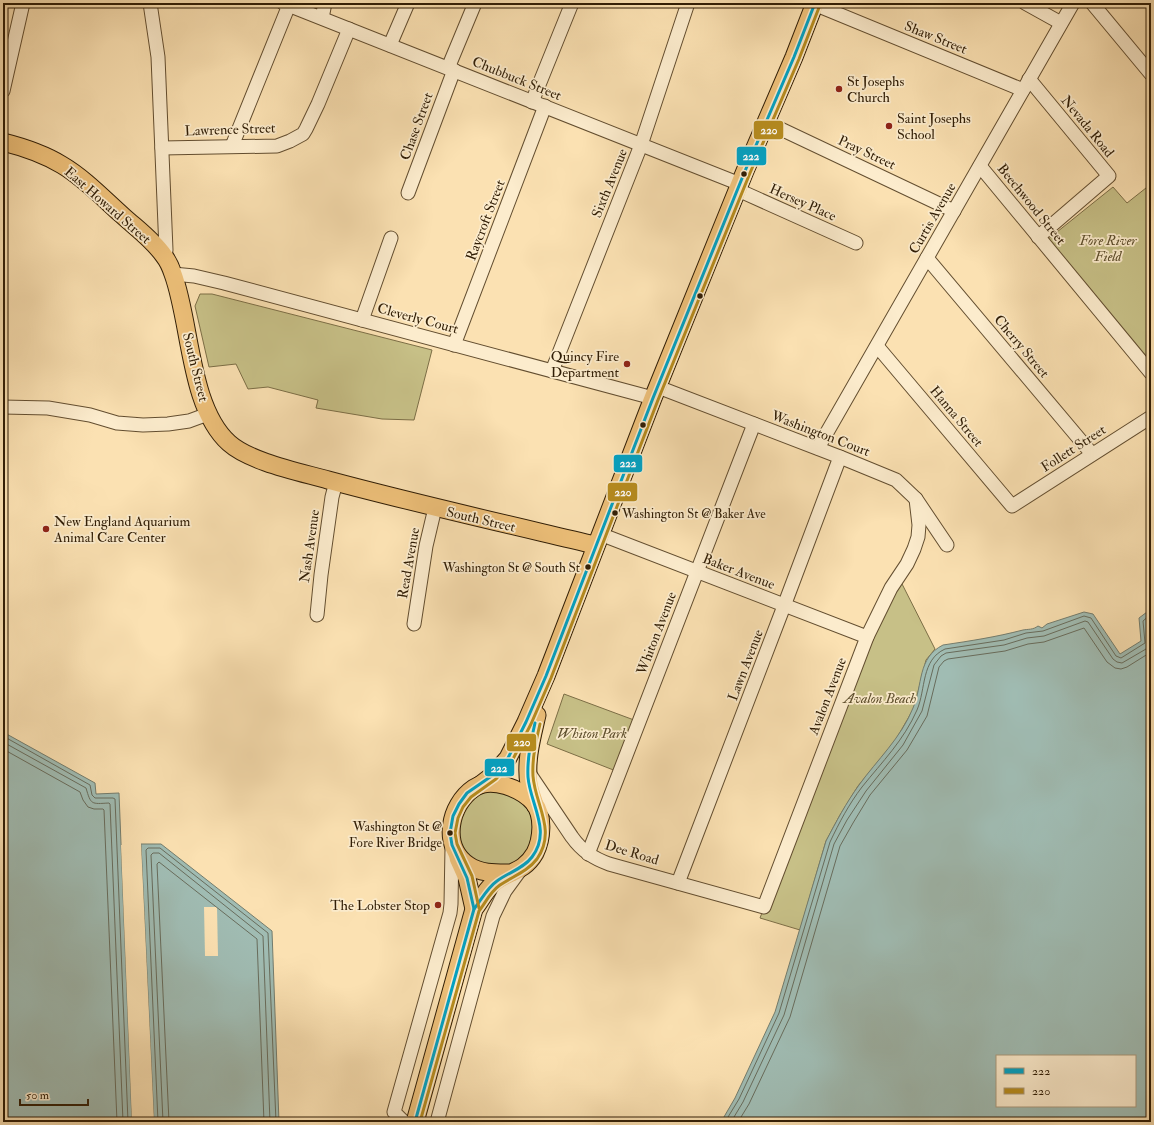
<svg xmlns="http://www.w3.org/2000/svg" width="1154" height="1125" font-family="'IM FELL Double Pica',serif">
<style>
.green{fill:#c7c087;stroke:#7c6e46}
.water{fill:#a0bcb3;stroke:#737c6d;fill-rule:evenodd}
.pier{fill:#fbe1b2}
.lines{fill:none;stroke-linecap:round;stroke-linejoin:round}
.shore{stroke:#686c5c;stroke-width:1}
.minor-casing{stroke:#634e30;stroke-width:15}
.major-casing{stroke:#301d05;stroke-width:19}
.minor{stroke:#fceccd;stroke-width:13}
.major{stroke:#eec079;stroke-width:17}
.bus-1-casing{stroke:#fceccd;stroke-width:6}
.bus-2-casing{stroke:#fceccd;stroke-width:6}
.bus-1{stroke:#02a2c4;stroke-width:3}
.bus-2{stroke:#b78c1e;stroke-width:3}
.poi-dot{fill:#8f2418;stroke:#fceccd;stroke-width:1.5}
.bus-dot{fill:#301d05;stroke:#fceccd;stroke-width:1.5}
.labels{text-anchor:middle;stroke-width:3.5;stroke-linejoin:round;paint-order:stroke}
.bus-label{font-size:13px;fill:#301d05;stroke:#fceccd;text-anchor:end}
.street-label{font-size:14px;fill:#301d05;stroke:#fceccd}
.poi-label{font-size:14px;fill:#301d05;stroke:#fceccd;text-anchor:start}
.park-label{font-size:14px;font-style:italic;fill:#5d4e2c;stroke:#fceccd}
.line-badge{stroke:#fceccd;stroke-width:1.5}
.badge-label{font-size:11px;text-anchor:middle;font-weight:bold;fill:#fff}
</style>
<rect width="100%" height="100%" fill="#fbe1b2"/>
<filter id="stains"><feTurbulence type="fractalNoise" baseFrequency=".005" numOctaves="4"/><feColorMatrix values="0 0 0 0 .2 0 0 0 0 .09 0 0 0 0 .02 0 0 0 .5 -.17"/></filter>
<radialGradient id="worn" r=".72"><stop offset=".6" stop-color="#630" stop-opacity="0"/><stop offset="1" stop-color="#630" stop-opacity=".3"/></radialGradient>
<g class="green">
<polygon points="1151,184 1151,367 1047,240 1113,187 1127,203"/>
<polygon points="200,294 212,294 432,350 414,420 382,419 316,408 318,400 268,387 248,389 236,364 209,367 195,306"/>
<polygon points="898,576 935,649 926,660 914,708 895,741 858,786 840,815 826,841 800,930 760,918 867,637"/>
<polygon points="564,694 634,720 616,771 547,744"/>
<polygon points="492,789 522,799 533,818 533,831 529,847 525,853 514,863 500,869 471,859 459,840 460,818 472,799 484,792"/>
</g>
<g class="water">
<path d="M1151,609V1122H721L735,1098L775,1012L826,841C836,822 846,803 859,785C877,760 901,738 913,708C923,685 917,658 943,645C970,641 996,637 1023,630C1028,629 1033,630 1038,626L1042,628L1047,624L1084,612L1093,614L1120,654L1141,641L1139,618ZM997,1056H1135V1106H997Z"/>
<polygon points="3,732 95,783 96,794 119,793 132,1122 3,1122"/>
<polygon points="141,844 161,844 272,931 279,1122 154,1122"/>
</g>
<g class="pier">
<polygon points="139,844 141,844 154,1122 152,1122"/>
<polygon points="121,845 123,845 134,1122 132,1122"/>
<polygon points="204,907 217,907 218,956 205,956"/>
</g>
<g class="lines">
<g class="shore">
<polyline points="3,736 90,785 92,795 95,798 113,798 115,799 128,1122"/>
<path d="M3,742L86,788C91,805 91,804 109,803L110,804L123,1122"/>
<polyline points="3,749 80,792 83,800 88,807 94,809 103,809 104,810 117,1122"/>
<polyline points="158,1122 146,850 148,848 160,848 268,933 276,1122"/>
<polyline points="163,1122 151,855 153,853 159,853 263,936 270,1122"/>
<polyline points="169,1122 157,864 159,862 257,939 264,1122"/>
<path d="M725,1122L739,1099L779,1013L830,842C839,823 849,804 862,787C882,762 904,740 917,710C926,689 921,660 945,649L1004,640L1026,633L1043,631L1084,616L1091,618L1116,656L1121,658L1145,643L1143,621L1151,614"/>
<polyline points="731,1122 743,1102 784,1015 834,844 847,820 866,791 903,745 922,711 934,665 941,656 946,653 1004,645 1027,638 1044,636 1085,621 1088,622 1113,659 1117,662 1122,663 1146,649 1149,645 1150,640 1149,623 1151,620"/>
<polyline points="738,1122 749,1104 790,1017 840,846 853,823 870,795 907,750 927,716 939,667 944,661 948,659 1005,651 1028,644 1044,642 1084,628 1107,662 1115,668 1121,669 1127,667 1151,652"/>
</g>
<defs>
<g id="minor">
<polyline points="150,3 158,57 166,250 165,257"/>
<polyline points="283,3 740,184"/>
<polyline points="1025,3 1061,23"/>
<polyline points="1092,3 1151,74"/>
<polyline points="814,4 1023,90"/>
<polyline points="322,18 325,3"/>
<polyline points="390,45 408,3"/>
<polyline points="448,68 475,3"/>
<polyline points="1029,79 1109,176 1038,237"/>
<polyline points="3,91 23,3"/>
<polyline points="532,102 572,3"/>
<polyline points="766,122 954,211"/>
<polyline points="232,146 289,5"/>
<polyline points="162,148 277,146 290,141 303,134 306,129 318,104 349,29"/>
<polyline points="980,166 1151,373"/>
<polyline points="738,190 856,243"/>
<polyline points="408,193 454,70"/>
<polyline points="927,258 1092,454"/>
<polyline points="173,274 194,276 224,283 653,398"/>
<polyline points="362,320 391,238"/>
<polyline points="454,345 545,106"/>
<polyline points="877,346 1012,506 1151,417"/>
<polyline points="552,371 641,145 688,3"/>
<polyline points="658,387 840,457 896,480 916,499 947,545"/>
<polyline points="3,407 48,408 90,415 117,423 143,425 168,424 189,421 208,414"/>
<polyline points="818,448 1073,3"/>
<polyline points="600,534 867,637"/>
<polyline points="317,615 321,575 332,497 336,482"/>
<polyline points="414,624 426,546 435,508"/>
<path d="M529,773L572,837C582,851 593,858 609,864L764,907L867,637L891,588L907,564L914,549L918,537L919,525L916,499"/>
<polyline points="588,854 754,424"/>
<polyline points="678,883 784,606 840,457"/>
<polyline points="404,1122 394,1112 450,913 451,904 452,847"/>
<polyline points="437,1122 493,916 505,891 521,869"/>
</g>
<g id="major">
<path d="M3,142C23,147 44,154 62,165C84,178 103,198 122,215C136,228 153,240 164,256C168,261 171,268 173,274C191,323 189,407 229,443C250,462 300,472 328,480C417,504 506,524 595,545"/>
<polyline points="480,785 493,775 508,758 526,722 546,676 653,398 745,171 794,57 815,3"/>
<path d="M535,805C533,798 530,791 529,784C525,762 532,737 537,715"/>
<polyline points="458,858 467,878 474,909"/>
<path d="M415,1122L474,909C480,902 485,891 492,885C506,871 523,874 535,853C542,839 544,816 534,803C522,789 491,776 474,788C449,805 441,846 468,865C481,874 497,873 512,873"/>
</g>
</defs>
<use href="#minor" class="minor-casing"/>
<use href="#major" class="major-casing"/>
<use href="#minor" class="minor"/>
<use href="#major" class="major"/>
<defs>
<g id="bus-1">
<polyline points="474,909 467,878 452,845 450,833 453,816 459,804 467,793 493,775 508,758 526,722 546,676 653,398 745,171 794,57 815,3"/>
<path d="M415,1122L474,909C482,899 487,888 497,881C509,872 523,869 532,857C552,831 530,804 528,777C527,759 531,741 535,723"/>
</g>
<g id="bus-2">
<polyline points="479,908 472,876 457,844 455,833 458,818 463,807 471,797 496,779 512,761 531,724 551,678 658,400 750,173 799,59 820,5"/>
<path d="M420,1122L479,911C486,902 490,892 500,885C513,876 527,872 537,859C557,830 535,805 533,776C532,758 536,741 540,724"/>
</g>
</defs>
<use href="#bus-1" class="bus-1-casing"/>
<use href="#bus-2" class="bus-2-casing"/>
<use href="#bus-1" class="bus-1"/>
<use href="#bus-2" class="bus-2"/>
</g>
<g class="poi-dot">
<circle cx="839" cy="89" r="4"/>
<circle cx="889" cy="126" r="4"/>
<circle cx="627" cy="364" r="4"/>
<circle cx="46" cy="529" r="4"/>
<circle cx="438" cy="905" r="4"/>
</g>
<g class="bus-dot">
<circle cx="744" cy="174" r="3.5"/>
<circle cx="700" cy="296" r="3.5"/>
<circle cx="643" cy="425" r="3.5"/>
<circle cx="615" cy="513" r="3.5"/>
<circle cx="588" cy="567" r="3.5"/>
<circle cx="450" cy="833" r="3.5"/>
</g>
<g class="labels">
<g class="bus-label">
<text x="622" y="518" text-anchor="start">Washington St @ Baker Ave</text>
<text x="580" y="572">Washington St @ South St</text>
<text x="442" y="831">Washington St @<tspan x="442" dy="16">Fore River Bridge</tspan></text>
</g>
<g class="street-label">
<text transform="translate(936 37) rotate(22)" y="5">Shaw Street</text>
<text transform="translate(517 78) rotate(22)" y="5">Chubbuck Street</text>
<text transform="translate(416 126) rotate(-70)" y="5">Chase Street</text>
<text transform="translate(1088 126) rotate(51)" y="5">Nevada Road</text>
<text transform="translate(230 129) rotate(-2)" y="5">Lawrence Street</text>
<text transform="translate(867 152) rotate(25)" y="5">Pray Street</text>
<text transform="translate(609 183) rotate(-68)" y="5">Sixth Avenue</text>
<text transform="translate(803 202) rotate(24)" y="5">Hersey Place</text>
<text transform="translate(1032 204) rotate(51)" y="5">Beechwood Street</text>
<text transform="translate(108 205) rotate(41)" y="5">East Howard Street</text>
<text transform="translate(932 218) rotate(-60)" y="5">Curtis Avenue</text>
<text transform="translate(485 220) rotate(-69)" y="5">Raycroft Street</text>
<text transform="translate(418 318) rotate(15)" y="5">Cleverly Court</text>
<text transform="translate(1022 346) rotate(50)" y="5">Cherry Street</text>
<text transform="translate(196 367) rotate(76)" y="5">South Street</text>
<text transform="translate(957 416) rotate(50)" y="5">Hanna Street</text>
<text transform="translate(821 433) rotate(21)" y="5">Washington Court</text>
<text transform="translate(1073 448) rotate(-33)" y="5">Follett Street</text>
<text transform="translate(481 519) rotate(13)" y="5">South Street</text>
<text transform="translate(309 546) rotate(-82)" y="5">Nash Avenue</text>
<text transform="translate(408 563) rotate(-80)" y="5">Read Avenue</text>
<text transform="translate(739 571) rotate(21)" y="5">Baker Avenue</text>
<text transform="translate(656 633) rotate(-69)" y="5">Whiton Avenue</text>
<text transform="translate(745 665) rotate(-69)" y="5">Lawn Avenue</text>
<text transform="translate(827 696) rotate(-69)" y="5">Avalon Avenue</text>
<text transform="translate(632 852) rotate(17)" y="5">Dee Road</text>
</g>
<g class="poi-label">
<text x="847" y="86">St Josephs<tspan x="847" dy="16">Church</tspan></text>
<text x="897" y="123">Saint Josephs<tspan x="897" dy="16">School</tspan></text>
<text x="619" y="361" text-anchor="end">Quincy Fire<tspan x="619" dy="16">Department</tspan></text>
<text x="54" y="526">New England Aquarium<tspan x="54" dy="16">Animal Care Center</tspan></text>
<text x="430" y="910" text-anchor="end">The Lobster Stop</text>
</g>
<g class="park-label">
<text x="1108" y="245">Fore River<tspan x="1108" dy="16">Field</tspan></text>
<text x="880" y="703">Avalon Beach</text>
<text x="592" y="738">Whiton Park</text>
</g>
</g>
<g class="line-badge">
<rect x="753" y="120" width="31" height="20" rx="4" fill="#b78c1e"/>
<rect x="736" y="146" width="31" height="20" rx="4" fill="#02a2c4"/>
<rect x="613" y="454" width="30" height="19" rx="4" fill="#02a2c4"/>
<rect x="607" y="482" width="31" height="20" rx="4" fill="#b78c1e"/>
<rect x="506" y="733" width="31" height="19" rx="4" fill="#b78c1e"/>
<rect x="484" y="758" width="31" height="19" rx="4" fill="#02a2c4"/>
</g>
<g class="badge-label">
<text x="769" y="134">220</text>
<text x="751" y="160">222</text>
<text x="628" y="467">222</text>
<text x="623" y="496">220</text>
<text x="522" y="746">220</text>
<text x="499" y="772">222</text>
</g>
<rect width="1154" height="1125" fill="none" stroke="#fbe1b2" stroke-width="16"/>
<rect x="4" y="4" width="1146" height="1117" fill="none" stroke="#301d05" stroke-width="2"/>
<rect x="8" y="8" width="1138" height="1109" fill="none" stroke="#301d05"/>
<rect x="996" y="1055" width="140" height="52" fill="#fceccd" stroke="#aa997d"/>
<rect x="1004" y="1068" width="20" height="6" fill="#02a2c4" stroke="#aa997d"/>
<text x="1032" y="1075" font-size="12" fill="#301d05">222</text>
<rect x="1004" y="1088" width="20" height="6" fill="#b78c1e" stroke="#aa997d"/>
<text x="1032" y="1095" font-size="12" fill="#301d05">220</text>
<path d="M20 1099v6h68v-6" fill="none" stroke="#301d05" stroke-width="2"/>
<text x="26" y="1099" font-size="12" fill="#301d05" stroke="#fceccd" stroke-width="3" paint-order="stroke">50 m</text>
<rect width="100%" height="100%" filter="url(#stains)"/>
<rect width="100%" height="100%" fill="url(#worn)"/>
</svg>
